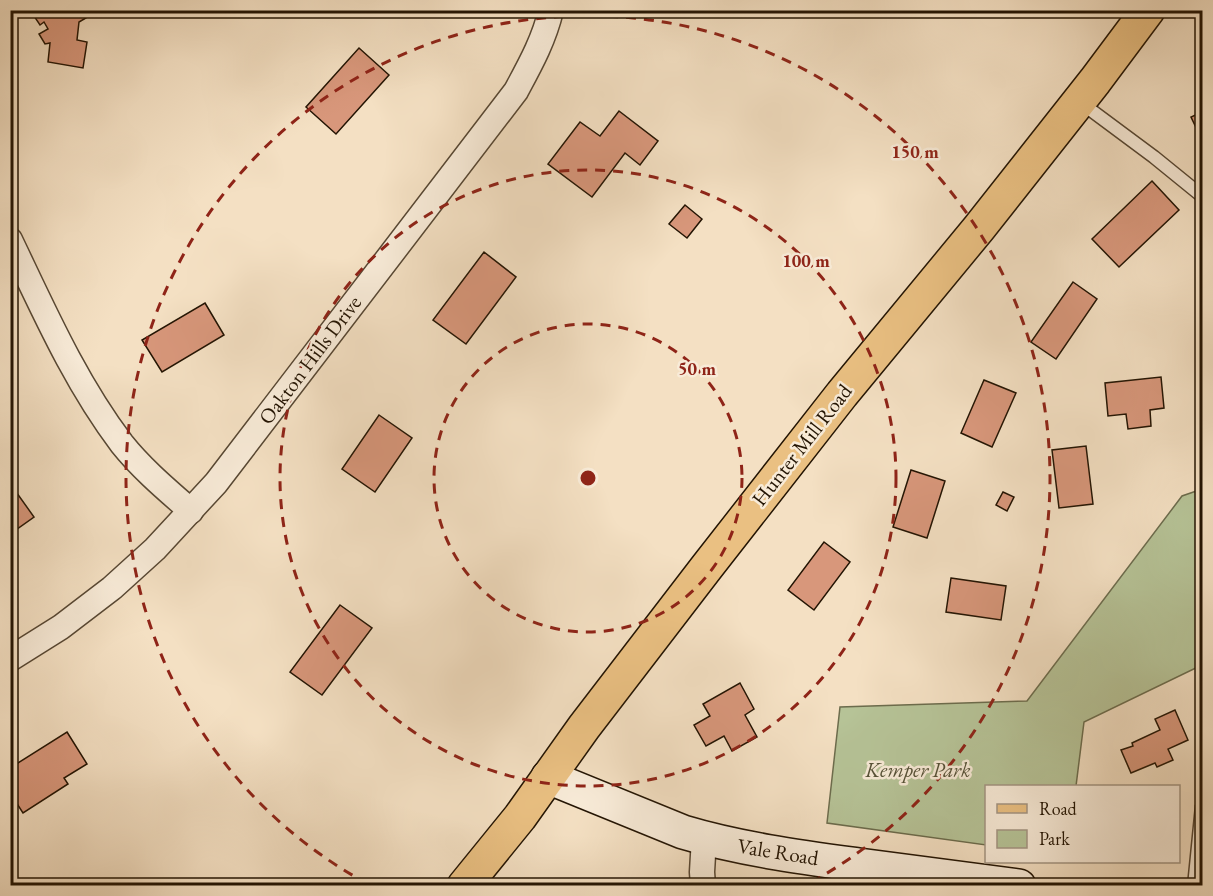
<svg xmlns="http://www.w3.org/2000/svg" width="1213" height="896" font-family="'EB Garamond',serif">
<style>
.green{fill:#b6c397;stroke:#6c6c4d;stroke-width:1.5}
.building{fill:#d8977b;stroke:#231403;stroke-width:1.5}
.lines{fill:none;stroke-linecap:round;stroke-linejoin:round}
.service-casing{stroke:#574733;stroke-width:15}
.minor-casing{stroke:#574733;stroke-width:27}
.secondary-casing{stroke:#231403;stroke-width:36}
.primary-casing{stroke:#231403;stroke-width:36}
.service{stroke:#f8ebd8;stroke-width:12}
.minor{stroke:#f8ebd8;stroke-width:24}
.secondary{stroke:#f8ebd8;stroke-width:33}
.primary{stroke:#eac082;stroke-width:33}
.ring{fill:none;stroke:#8f2418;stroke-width:3;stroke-dasharray:10 8}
.labels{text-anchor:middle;stroke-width:5;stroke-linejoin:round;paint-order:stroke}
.street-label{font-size:21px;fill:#231403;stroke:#f8ebd8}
.park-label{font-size:21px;font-style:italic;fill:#565137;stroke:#f8ebd8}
.centre{fill:#8f2418;stroke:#f8ebd8;stroke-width:3}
.ring-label{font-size:18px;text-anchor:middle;font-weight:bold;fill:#8f2418;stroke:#f8ebd8;stroke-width:5;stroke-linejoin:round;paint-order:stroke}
</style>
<rect width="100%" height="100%" fill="#f4e0c3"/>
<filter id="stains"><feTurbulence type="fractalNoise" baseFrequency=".00333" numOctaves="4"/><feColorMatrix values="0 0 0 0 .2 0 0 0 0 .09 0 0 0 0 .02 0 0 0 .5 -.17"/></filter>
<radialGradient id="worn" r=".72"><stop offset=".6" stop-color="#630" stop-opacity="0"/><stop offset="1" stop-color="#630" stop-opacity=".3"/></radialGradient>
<polygon class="green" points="1202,489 1202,665 1084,722 1076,786 986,786 986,845 827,823 840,707 1027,701 1182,496"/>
<g class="building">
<polygon points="30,10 82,10 86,18 79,22 77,40 87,42 83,68 48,62 50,43 45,44 39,34 48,29 44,22 40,25"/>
<polygon points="359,48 389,75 336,134 306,107"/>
<polygon points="619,111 658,141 640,165 625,153 592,197 548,164 580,122 600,136"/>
<polygon points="1202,112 1202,140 1191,117"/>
<polygon points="1152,181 1179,210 1119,267 1092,239"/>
<polygon points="685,205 702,219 687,238 669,224"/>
<polygon points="484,252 516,277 466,344 433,320"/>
<polygon points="1073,282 1097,299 1056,359 1031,342"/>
<polygon points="205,303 224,335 162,372 142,340"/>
<polygon points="1161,377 1164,408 1150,410 1151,426 1128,429 1126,414 1108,416 1105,383"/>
<polygon points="984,380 1016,393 992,447 961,433"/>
<polygon points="379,415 412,438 375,492 342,469"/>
<polygon points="1086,446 1093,504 1059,508 1052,450"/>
<polygon points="911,470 945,481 927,538 893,527"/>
<polygon points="14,489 34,517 10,534 10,492"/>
<polygon points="1003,492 1014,497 1007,511 996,505"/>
<polygon points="824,542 850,562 814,610 788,590"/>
<polygon points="951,578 1006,586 1001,620 946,612"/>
<polygon points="340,605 372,628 322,695 290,672"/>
<polygon points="740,683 754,709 745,715 757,737 732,751 724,736 706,746 694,725 710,716 703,704"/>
<polygon points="1175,710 1188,740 1168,749 1173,760 1157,767 1155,763 1131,773 1121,750 1133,746 1132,743 1160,730 1155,719"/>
<polygon points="67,732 87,764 64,778 68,784 23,813 10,793 10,768"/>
</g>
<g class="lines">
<defs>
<g id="service">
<polyline points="1080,102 1154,157 1202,196"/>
<polyline points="1194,886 1202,806"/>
</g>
<g id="minor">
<path d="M10,240C44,311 75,382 122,444C142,469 167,490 191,511"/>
<path d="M10,659L61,627L112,588L155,549L216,483L516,91C530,65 544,40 551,10"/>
<polyline points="703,886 702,872 704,838"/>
</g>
<path id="secondary" d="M548,777L683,832C740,849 800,857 859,865C912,872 965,879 1019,886"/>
<polyline id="primary" points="464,886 520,817 584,727 706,568 842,394 979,228 1095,81 1148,10"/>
</defs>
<use href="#service" class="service-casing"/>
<use href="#minor" class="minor-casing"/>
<use href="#secondary" class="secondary-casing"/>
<use href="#primary" class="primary-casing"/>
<use href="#service" class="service"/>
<use href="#minor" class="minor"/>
<use href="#secondary" class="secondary"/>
<use href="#primary" class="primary"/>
</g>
<g class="ring">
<circle cx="588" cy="478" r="154"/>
<circle cx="588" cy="478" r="308"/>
<path d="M368 884A462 462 0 1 1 808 884"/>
</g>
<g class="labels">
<g class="street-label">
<text transform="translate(310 360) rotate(-53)" y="7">Oakton Hills Drive</text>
<text transform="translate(802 445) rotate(-52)" y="7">Hunter Mill Road</text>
<text transform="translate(778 852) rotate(9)" y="7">Vale Road</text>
</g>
<g class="park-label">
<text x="918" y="777">Kemper Park</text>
</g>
</g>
<circle cx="588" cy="478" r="9" class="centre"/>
<g class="ring-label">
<text x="915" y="158">150 m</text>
<text x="806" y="267">100 m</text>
<text x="697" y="375">50 m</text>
</g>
<rect width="1213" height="896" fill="none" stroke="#f4e0c3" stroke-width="36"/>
<rect x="12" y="12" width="1189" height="872" fill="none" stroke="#231403" stroke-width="3"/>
<rect x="18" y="18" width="1177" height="860" fill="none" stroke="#231403" stroke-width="1.5"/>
<rect x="985" y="785" width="195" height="78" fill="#f8ebd8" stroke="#a39583" stroke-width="1.5"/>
<rect x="997" y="804" width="30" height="9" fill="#eac082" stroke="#a39583" stroke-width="1.5"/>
<text x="1039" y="815" font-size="18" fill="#231403">Road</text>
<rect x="997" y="830" width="30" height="18" fill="#b6c397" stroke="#a39583" stroke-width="1.5"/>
<text x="1039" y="845" font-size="18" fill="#231403">Park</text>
<rect width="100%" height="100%" filter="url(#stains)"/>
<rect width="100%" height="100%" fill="url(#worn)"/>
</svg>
